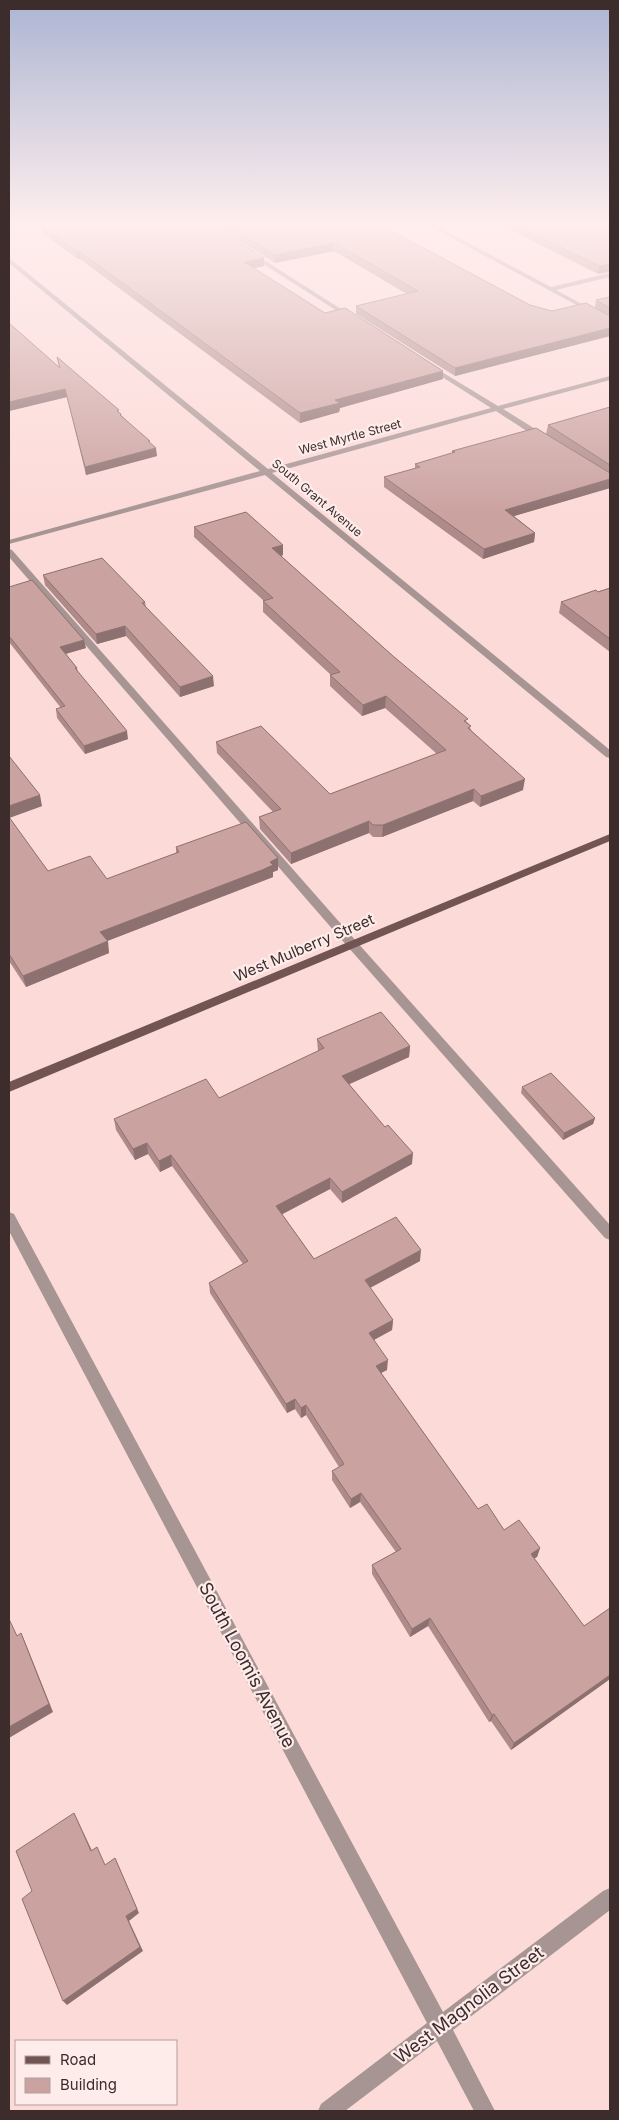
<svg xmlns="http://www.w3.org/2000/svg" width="619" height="2120" font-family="Inter,sans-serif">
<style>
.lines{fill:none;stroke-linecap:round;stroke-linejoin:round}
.minor{fill:#a69593;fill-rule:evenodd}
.major{fill:#725452;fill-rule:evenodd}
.wall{fill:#ae8b8a}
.shaded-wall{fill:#8d7170}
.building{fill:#caa2a0;stroke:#8d7170}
.labels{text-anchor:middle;stroke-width:4.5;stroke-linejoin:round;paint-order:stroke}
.far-street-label{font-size:12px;fill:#3c2c2c;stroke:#feeceb}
.street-label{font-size:15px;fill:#3c2c2c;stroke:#feeceb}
.near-street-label{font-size:18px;fill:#3c2c2c;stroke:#feeceb}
</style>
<rect width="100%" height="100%" fill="#fcdad8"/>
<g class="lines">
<g class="minor">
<polygon points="418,220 425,220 551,287 610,273 610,277 556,290 610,319 610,323"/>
<polygon points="251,252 253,253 355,318 350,319 249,255"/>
<polygon points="9,258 268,469 491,408 428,368 428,366 432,366 498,406 610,376 610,380 503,409 548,437 548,441 542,441 496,411 272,473 610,750 610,758 606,757 265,475 9,544 9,540 260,471 9,263"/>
<polygon points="9,549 12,550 356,941 610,1225 610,1240 605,1238 348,947 9,557"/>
<polygon points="9,1212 14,1214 443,2012 603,1891 610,1888 610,1910 453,2030 495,2111 474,2111 437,2041 345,2111 318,2111 321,2104 427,2023 9,1231"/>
</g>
<polygon class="major" points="610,834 610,841 9,1092 9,1082"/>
</g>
<g class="wall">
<polygon points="207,220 371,220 530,305 552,311 595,308 596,300 610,297 610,336 455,376 356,314 356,306 407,294 334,251 275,263"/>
<polygon points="491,220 610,220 610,280 608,279 610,272 598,274"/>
<polygon points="41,225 264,266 254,268 325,313 443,379 340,408 339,412 300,423 80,259 78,259 42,233"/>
<polygon points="9,323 59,367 57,357 121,414 122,416 150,443 157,456 86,475 67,397 9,411"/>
<polygon points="610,407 610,488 514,516 535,533 534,542 483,559 384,487 384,477 415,468 415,464 452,453 452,451 546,434 548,425"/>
<polygon points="194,527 283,545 283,555 281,556 468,723 471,730 523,790 480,807 473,801 382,837 373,837 369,833 291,864 260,829 259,817 273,812 217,753 216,742 330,794 437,754 385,708 362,716 330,686 330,675 331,675 263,612 263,601 264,601 194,537"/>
<polygon points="43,575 145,602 146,607 214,686 180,697 126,636 97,644 45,585"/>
<polygon points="9,587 86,648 66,654 77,668 78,672 128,739 85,754 57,718 56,709 61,708 9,642"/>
<polygon points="610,588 610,652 559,613 561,602"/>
<polygon points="9,756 42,806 9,818 48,871 107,879 176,853 176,847 278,870 273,872 273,877 263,881 107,941 109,953 26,987 9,961"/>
<polygon points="317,1039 410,1046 409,1057 349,1084 412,1164 342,1203 330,1189 282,1214 314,1259 420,1261 370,1288 393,1320 392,1330 374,1340 387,1370 381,1373 478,1509 504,1530 540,1548 537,1557 534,1558 584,1626 610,1608 610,1679 511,1750 491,1721 489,1722 428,1626 410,1637 372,1574 372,1565 396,1552 360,1502 350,1508 332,1480 332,1471 339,1467 306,1415 301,1418 295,1409 287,1413 210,1293 209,1283 243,1264 172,1166 160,1172 148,1154 135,1160 116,1130 114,1119 219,1098 318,1051"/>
<polygon points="522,1087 595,1118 593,1124 563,1140 521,1093"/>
</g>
<g class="shaded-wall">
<polygon points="334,243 334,251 275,263 275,255"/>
<polygon points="77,251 79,251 80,259 78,259"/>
<polygon points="264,258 264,266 244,270 244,262"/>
<polygon points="610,264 610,271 598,274 599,266"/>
<polygon points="610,328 610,336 455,376 455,368"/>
<polygon points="443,371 443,379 340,408 339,412 300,423 300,413 335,400"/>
<polygon points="65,389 67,397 9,411 9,402"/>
<polygon points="156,448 157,456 86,475 85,467"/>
<polygon points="610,479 610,488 504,519 505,510"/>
<polygon points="535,533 534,542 483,559 484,549"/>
<polygon points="283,545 283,555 272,559 272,548"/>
<polygon points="125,626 126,636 97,644 96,634"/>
<polygon points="84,640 86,648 61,655 60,647"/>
<polygon points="213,676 214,686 180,697 180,687"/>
<polygon points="386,696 385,708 362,716 363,705"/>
<polygon points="127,731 128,739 85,754 84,746"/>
<polygon points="525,779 523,790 480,807 481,796"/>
<polygon points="474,789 473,801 382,837 383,825"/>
<polygon points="40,795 42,806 9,818 9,806"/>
<polygon points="369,821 369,833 291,864 291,853"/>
<polygon points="278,858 278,870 273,872 273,877 102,943 100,932"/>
<polygon points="108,941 109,953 26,987 23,976"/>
<polygon points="410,1046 409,1057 341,1088 342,1076"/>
<polygon points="595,1118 593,1124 563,1140 564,1133"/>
<polygon points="147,1143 148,1154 135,1160 133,1149"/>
<polygon points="413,1153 412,1164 342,1203 342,1192"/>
<polygon points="171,1155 172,1166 160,1172 159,1161"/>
<polygon points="330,1178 330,1189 277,1217 276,1206"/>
<polygon points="421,1250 420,1261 364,1291 365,1280"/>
<polygon points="393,1320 392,1330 368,1343 369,1333"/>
<polygon points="388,1360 387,1370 375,1376 376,1366"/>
<polygon points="295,1399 295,1409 287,1413 286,1404"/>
<polygon points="306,1405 306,1415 301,1418 301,1408"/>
<polygon points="361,1493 360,1502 350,1508 351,1499"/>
<polygon points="540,1548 537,1557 528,1562 531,1554"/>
<polygon points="430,1618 428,1626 410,1637 412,1629"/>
<polygon points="21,1633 25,1642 53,1712 9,1738 9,1727"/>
<polygon points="610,1675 610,1679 511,1750 514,1743"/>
<polygon points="494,1714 491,1721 489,1722 492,1715"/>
<polygon points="74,1813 77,1819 95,1857 91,1851"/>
<polygon points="115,1858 139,1913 129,1921 143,1951 67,2005 63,2001 126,1916"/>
</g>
<g class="building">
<polygon points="60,220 205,220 264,258 244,262 325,313 345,308 443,371 335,400 340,403 300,413 79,251 77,251 41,225"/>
<polygon points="219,220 371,220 530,305 552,311 586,303 610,316 610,328 455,368 356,306 418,291 334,243 275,255"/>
<polygon points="507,220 610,220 610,264 599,266"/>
<polygon points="610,297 610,308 596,300"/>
<polygon points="9,323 60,368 57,357 119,410 117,411 121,414 120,415 150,441 148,441 156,448 85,467 65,389 9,402"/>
<polygon points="610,407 610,465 548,425"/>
<polygon points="536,428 610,473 610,479 505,510 535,533 484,549 384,477 420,467 415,464 455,452 452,451"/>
<polygon points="246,512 283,545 272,548 393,656 468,719 464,721 471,726 468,728 525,779 481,796 474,789 383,825 373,825 369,821 291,853 259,817 281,809 216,742 261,726 330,794 446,750 386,696 363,705 330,675 340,672 263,601 273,598 194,527"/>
<polygon points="102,558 145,602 142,603 213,676 180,687 125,626 96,634 43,575"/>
<polygon points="32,580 84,640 60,647 77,668 75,668 127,731 84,746 56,709 65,706 9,636 9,587"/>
<polygon points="610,588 610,639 561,602 596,590 598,592"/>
<polygon points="9,756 40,795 9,806"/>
<polygon points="9,817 48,871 90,856 107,879 109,878 179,852 176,847 246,822 278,858 270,862 273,865 262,870 100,932 108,941 23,976 9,954"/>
<polygon points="381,1012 410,1046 342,1076 385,1127 388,1125 413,1153 342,1192 330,1178 276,1206 314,1259 396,1217 421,1250 365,1280 393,1320 369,1333 388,1360 376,1366 478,1509 487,1504 504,1530 519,1520 540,1548 531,1554 584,1626 610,1608 610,1675 514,1743 494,1714 492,1715 430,1618 412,1629 372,1565 401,1549 361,1493 351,1499 332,1471 344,1464 306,1405 301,1408 295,1399 286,1404 209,1283 248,1261 171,1155 159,1161 147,1143 133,1149 114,1119 206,1079 219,1098 324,1048 317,1039"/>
<polygon points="551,1073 595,1118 564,1133 522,1087"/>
<polygon points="9,1619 17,1636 21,1633 49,1704 9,1727"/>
<polygon points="74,1813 91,1851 97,1847 105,1865 115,1858 137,1909 126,1916 140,1947 63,2001 22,1899 32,1891 16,1851"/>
</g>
<linearGradient id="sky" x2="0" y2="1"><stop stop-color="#acb5d3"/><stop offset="0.43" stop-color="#feeeed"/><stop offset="1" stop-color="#feeeed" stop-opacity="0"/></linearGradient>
<rect width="619" height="517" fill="url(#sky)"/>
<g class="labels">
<g class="far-street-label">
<text transform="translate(350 437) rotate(-15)" y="4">West Myrtle Street</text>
<text transform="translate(317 498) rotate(40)" y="4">South Grant Avenue</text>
</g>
<g class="street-label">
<text transform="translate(304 948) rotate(-23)" y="5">West Mulberry Street</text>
</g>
<g class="near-street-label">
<text transform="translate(247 1665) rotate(62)" y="6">South Loomis Avenue</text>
<text transform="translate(469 2005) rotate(-37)" y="6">West Magnolia Street</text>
</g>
</g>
<rect width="619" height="2120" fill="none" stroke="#3c2c2c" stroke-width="20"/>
<rect x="15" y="2040" width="162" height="65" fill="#feeceb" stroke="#b09f9f"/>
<rect x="25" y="2056" width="25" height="8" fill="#725452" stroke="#b09f9f"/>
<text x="60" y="2065" font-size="15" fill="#3c2c2c">Road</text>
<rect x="25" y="2078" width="25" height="15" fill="#caa2a0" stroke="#b09f9f"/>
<text x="60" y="2090" font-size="15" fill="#3c2c2c">Building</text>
</svg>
